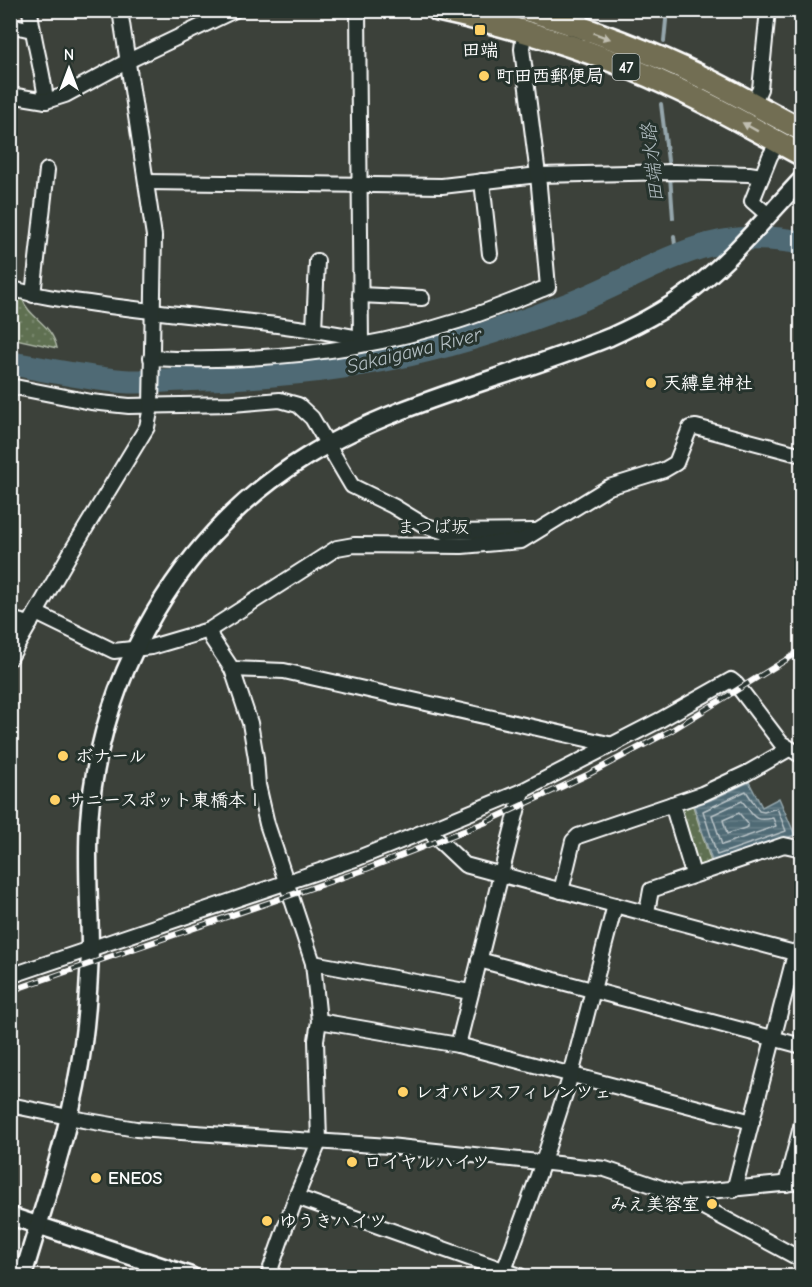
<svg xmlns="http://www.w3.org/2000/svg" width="812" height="1287" font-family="'Comic Neue','Klee One',sans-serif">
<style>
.park{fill:url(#park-dots);stroke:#aeb7a8;stroke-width:1.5}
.water{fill:url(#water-rules);stroke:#95a6ac;stroke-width:1.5}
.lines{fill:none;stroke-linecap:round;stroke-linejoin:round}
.shore{stroke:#b9c3c7;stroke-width:1.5}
.stream{stroke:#95a6ac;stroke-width:4}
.river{stroke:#4f6a74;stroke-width:24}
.minor-casing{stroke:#fff;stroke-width:18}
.tertiary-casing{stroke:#fff;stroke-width:21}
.primary-casing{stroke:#fff;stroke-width:26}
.minor{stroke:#26332d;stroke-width:14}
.tertiary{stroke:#26332d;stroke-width:16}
.primary{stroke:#726e52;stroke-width:21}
.rail-casing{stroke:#fff;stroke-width:6}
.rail{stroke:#26332d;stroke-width:4;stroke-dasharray:11;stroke-linecap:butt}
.oneway{fill:#c0beb1}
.poi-dot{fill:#ffd166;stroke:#26332d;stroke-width:2}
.labels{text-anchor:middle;stroke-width:6;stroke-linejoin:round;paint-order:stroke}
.shield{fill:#26332d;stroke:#bec2c0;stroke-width:1.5}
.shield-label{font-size:16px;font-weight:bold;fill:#fff}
.poi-label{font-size:18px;font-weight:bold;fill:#fff;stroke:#26332d;text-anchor:start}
.street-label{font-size:18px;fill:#fff;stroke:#26332d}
.water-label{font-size:20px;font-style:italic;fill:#b0bcc0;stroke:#26332d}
</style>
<defs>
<pattern id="park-dots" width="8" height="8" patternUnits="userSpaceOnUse" patternTransform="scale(1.5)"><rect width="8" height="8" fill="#5e6f51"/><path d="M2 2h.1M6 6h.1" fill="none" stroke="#76856b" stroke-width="1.8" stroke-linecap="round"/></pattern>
<pattern id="water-rules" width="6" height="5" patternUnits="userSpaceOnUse" patternTransform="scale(1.5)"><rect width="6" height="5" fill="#4f6a74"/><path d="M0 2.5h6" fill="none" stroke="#698089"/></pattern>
</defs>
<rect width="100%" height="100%" fill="#3c413a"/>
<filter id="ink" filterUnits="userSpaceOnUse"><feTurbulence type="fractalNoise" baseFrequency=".0167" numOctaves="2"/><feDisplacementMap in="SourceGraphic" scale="12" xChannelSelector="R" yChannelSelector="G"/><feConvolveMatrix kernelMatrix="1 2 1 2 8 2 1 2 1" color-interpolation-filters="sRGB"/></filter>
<g filter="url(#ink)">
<g class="park">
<path d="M11,293L22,298C29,319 51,322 57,348L11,338Z"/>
<polygon points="692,803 712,865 702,869 696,866 679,808"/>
</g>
<polygon class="water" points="749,782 762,807 779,798 795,835 713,864 694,806 711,800"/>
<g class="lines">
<g class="shore">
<polygon points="746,791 759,811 764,812 777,808 786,831 717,855 703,811"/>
<path d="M742,801C754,814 751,823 773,818L776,826L722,845L712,815Z"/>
<polygon points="739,813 748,824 748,827 727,834 723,820"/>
</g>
<g class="stream">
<polyline points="664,41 667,10"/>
<polyline points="661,104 669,169"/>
<polyline points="670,176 673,218"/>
<polyline points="674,236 676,255"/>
</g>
<path class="river" d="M10,363C48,370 85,378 122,381C145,383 168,380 190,379C271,377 350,370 428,350C476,338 524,322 570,304C651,273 707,222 802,243"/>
<defs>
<g id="minor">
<path d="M30,10C33,41 43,70 46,101"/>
<polyline points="358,10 361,344"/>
<polyline points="10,25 32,30"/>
<polyline points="10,95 46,101 65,95 128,61 235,10"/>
<polyline points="753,104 760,89 768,10"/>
<polyline points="482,181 490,254"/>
<polyline points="146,182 442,186 538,175 674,172 749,174 762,176"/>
<polyline points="768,215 752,201 770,156 778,142"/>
<path d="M10,288C43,298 76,301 110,306C193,317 277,322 360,338"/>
<polyline points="33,295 47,170"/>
<polyline points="360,295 422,298"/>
<polyline points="314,329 317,261"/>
<path d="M151,358C254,363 360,352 458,321C489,311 518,299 548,287L538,175L522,49L524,33"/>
<polyline points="10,386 91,402 129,406 232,404 280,400 298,405 312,418 352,486 393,506 424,525 445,532 535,531"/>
<polyline points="36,613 114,651 151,647 209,630 337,548 354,545 462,546 521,541 609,487 664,470 676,463 690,428 696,427 802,455"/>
<polyline points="10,619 30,624"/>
<polyline points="209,630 212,639 232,669 284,671 613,745"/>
<polyline points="10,658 71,552 147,427 151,407 154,236 120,10"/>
<polyline points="232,669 250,723 256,758 258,785 267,824 313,963 319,1021 316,1040 319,1142 296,1197 268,1276"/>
<polyline points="672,804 693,874"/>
<polyline points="428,830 465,865 802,955"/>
<polyline points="561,891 573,841 578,836 702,794 747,773 789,749"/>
<polyline points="647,912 651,890 784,845 802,849"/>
<polyline points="479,960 802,1046"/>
<polyline points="313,963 470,992"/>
<polyline points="10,976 358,858 428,830 522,791 660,720 731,680 736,684 781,743 802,756"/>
<polyline points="319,1021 458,1045 752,1122"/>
<polyline points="458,1045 522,791"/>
<polyline points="10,1105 83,1120 136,1129 389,1146 605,1169 679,1194 802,1260"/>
<polyline points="786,1184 802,1123"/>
<polyline points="734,1190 795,954 800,948"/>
<polyline points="679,1194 802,1182"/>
<polyline points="296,1197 520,1276"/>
<polyline points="144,1276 148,1261"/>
<polyline points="502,1276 543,1162 571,1075 615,905"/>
</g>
<g id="tertiary">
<polyline points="574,38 581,10"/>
<polyline points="10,1216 191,1276"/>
<path d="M23,1276C45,1200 73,1123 83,1043C87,1013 89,981 90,951C90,907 86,864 89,821C100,675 180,534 306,457C399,400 510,378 610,337C641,323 672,307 698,285C736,254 768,215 802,179"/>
</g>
<g id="primary">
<path d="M438,10C516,27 596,51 668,85C714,105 757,131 802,155"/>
<path d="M527,10C587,28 647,50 704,78C737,94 769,113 802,130"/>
</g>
</defs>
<use href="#minor" class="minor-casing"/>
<use href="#tertiary" class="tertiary-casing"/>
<use href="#primary" class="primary-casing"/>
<use href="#minor" class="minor"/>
<use href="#tertiary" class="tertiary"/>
<use href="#primary" class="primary"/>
<defs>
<polyline id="rail" points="10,991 364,870 484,823 589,774 672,730 802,650"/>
</defs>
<use href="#rail" class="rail-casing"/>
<use href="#rail" class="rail"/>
</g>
<defs><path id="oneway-solid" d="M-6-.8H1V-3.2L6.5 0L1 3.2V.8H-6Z" transform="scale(1.5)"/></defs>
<g class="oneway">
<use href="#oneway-solid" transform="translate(602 36) rotate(20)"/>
<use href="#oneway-solid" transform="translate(750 127) rotate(-151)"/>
</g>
</g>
<g class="poi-dot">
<rect x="474" y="24" width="12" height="12" rx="3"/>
<circle cx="484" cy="76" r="6"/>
<circle cx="651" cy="383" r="6"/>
<circle cx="63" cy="756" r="6"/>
<circle cx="55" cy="800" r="6"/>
<circle cx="403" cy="1092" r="6"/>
<circle cx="352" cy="1162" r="6"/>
<circle cx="96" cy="1178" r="6"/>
<circle cx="712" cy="1204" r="6"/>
<circle cx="267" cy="1221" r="6"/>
</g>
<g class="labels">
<rect class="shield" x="612.5" y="54" width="27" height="26" rx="4.5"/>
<g class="shield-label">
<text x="626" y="73">47</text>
</g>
<g class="poi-label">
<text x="480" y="56" text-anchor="middle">田端</text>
<text x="496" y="82">町田西郵便局</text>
<text x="663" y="389">天縛皇神社</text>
<text x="75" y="762">ボナール</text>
<text x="67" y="806">サニースポット東橋本Ⅰ</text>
<text x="415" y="1098">レオパレスフィレンツェ</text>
<text x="364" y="1168">ロイヤルハイツ</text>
<text x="108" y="1184">ENEOS</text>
<text x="700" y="1210" text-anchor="end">みえ美容室</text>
<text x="279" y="1227">ゆうきハイツ</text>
</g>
<g class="street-label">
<text x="433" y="533">まつば坂</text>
</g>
<g class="water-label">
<text transform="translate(652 163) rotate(-96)" y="7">田端水路</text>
<text transform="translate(414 350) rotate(-14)" y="7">Sakaigawa River</text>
</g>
</g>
<rect width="812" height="1287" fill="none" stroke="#26332d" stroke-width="36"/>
<rect x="18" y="18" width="776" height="1251" fill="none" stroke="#fff" stroke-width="2" filter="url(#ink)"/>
<g transform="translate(69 69)" stroke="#26332d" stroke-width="4.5" paint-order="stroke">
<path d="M0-4.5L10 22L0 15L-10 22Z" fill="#ffffff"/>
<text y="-9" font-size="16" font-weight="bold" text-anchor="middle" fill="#ffffff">N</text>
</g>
</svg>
